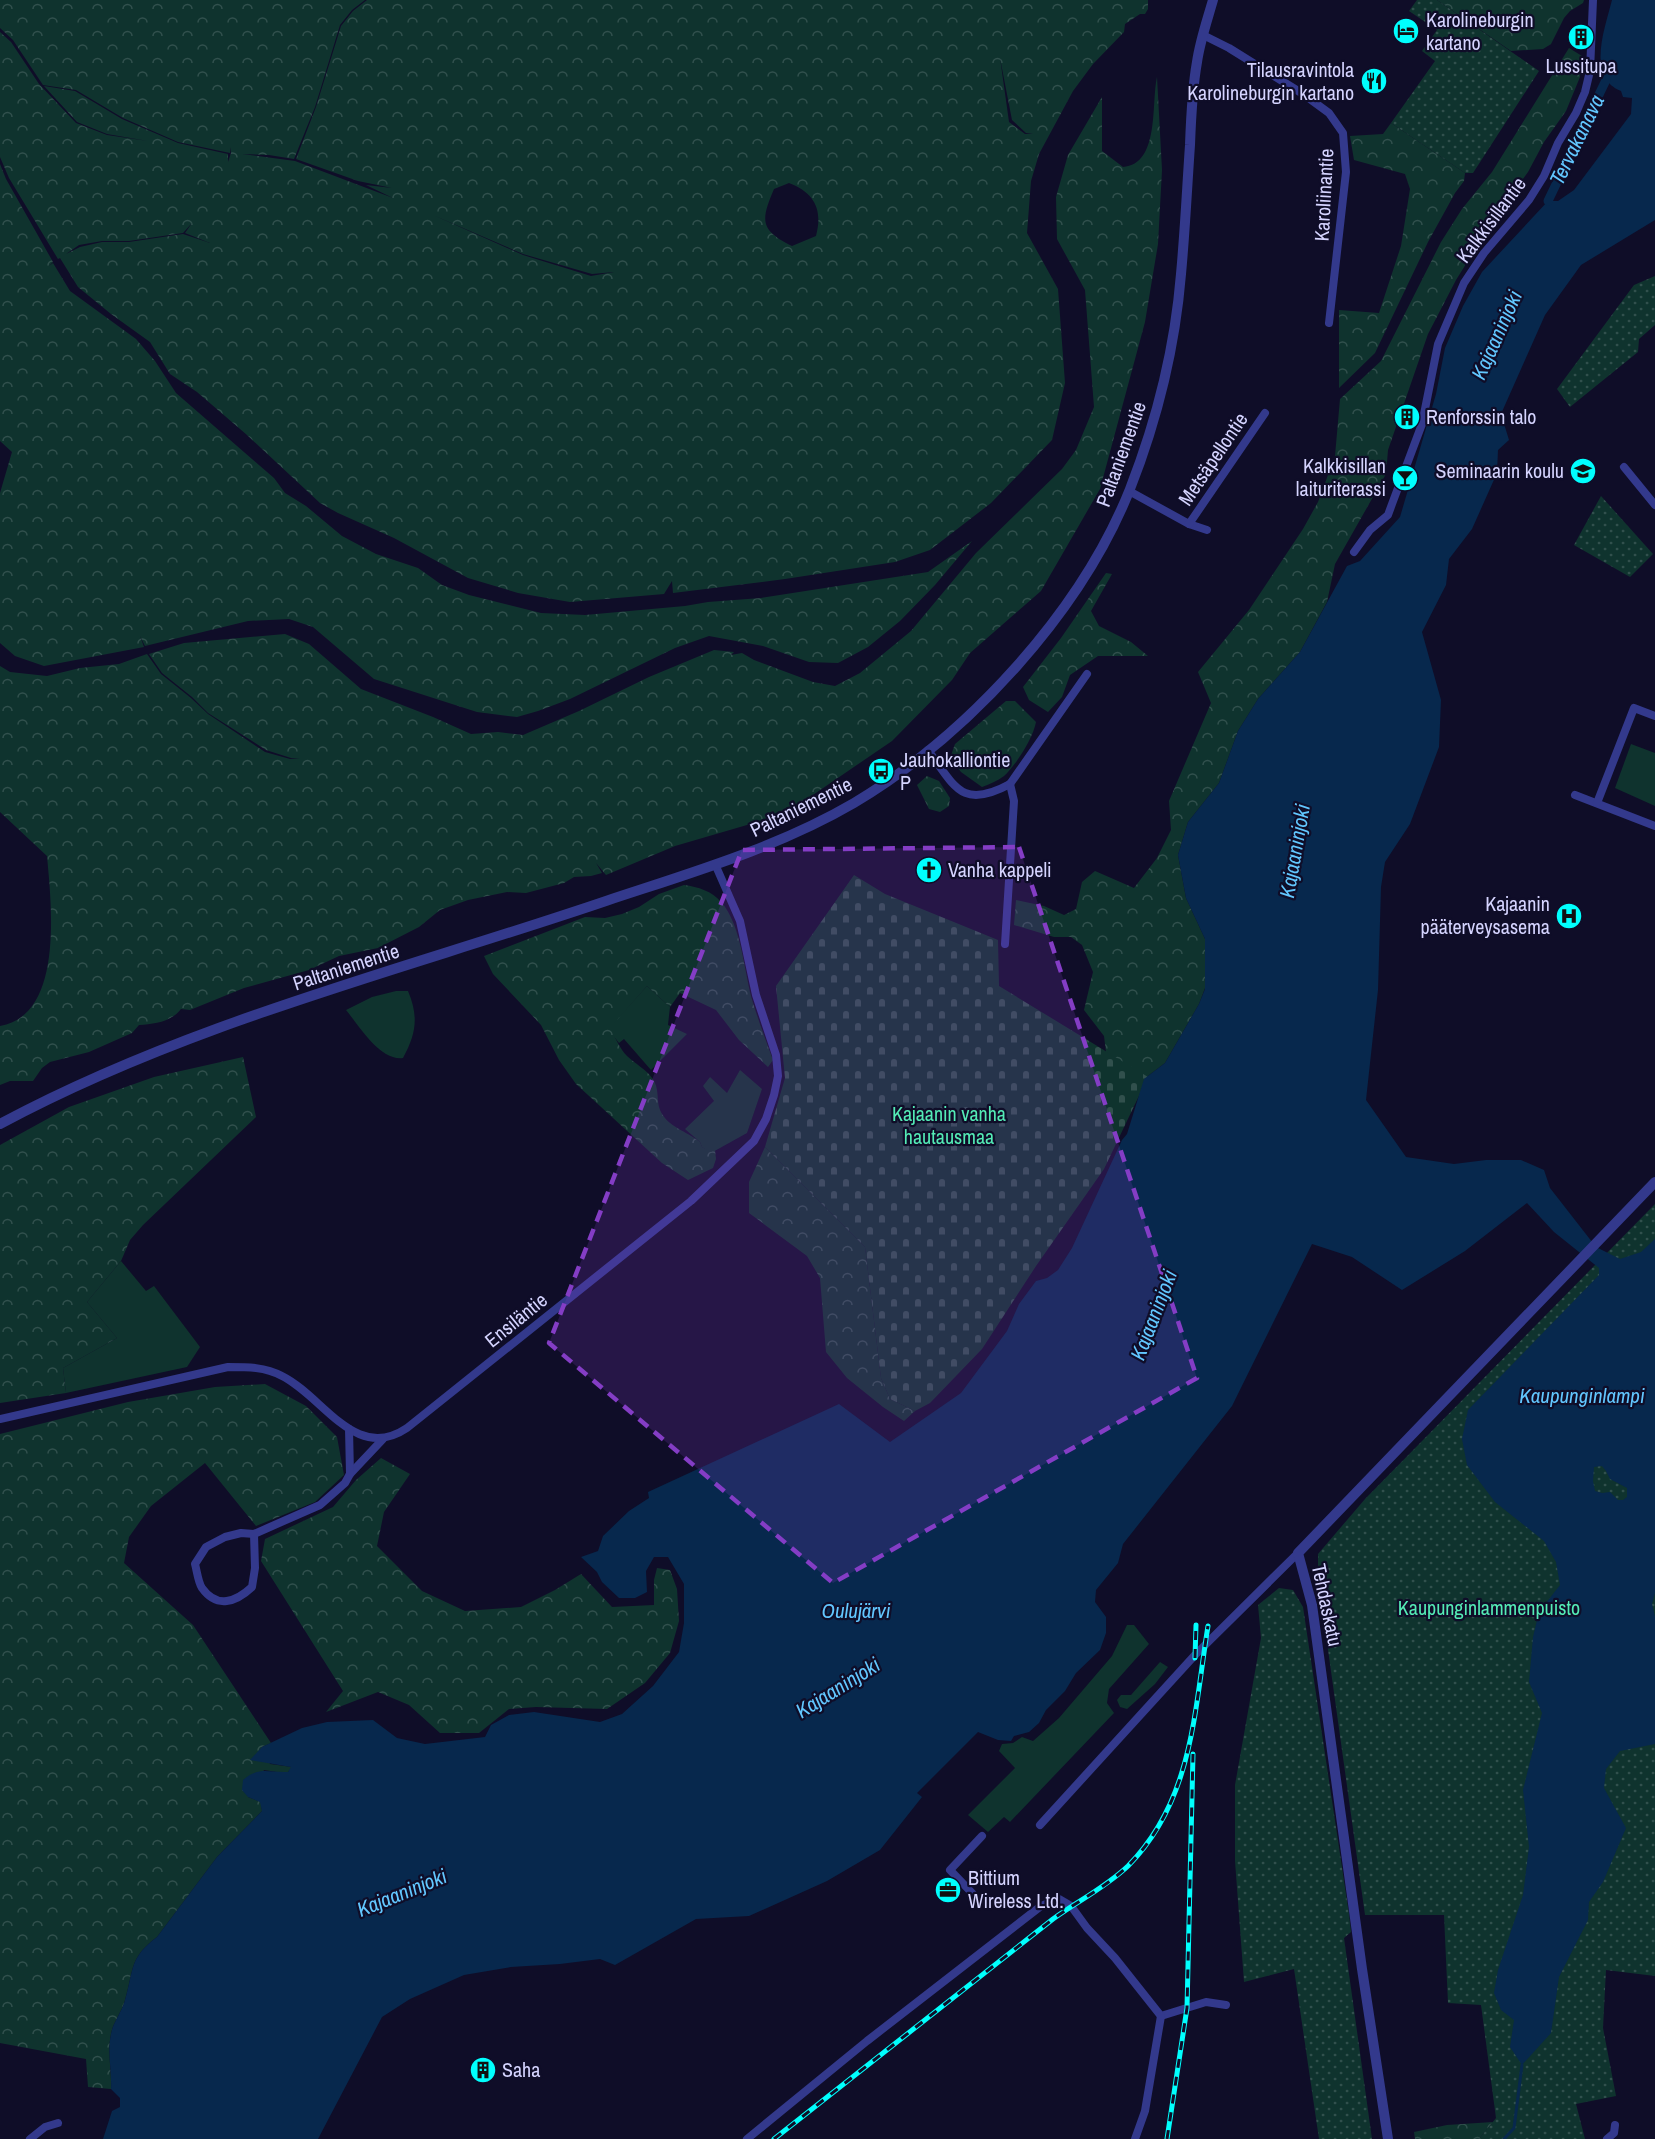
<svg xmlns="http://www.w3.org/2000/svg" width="1655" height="2139" font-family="'Archivo Narrow',sans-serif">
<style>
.grass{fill:#0f332e}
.forest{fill:url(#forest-crowns);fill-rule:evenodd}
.cemetery{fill:url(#cemetery-stones)}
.park{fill:url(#park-dots)}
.water{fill:#07284d;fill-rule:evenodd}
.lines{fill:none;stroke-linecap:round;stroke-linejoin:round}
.stream{stroke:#07284d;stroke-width:3}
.canal{stroke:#07284d;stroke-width:9}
.minor{stroke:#33398c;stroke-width:8}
.tertiary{stroke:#33398c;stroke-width:10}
.rail-casing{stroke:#00fffe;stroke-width:5}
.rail{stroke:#0f0d28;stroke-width:3;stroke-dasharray:9;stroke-linecap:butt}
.marked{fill:#843dc5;fill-opacity:0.2;stroke:#843dc5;stroke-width:4.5;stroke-dasharray:12 8;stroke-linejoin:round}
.labels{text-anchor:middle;stroke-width:4.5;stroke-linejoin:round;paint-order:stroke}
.poi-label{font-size:20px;fill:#d5d4ff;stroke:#0f0d28;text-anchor:start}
.street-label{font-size:20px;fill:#d5d4ff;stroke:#0f0d28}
.park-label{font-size:20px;fill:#54ecb6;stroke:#0f0d28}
.water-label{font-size:21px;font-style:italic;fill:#62c7ff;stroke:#0f0d28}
</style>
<defs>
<pattern id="forest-crowns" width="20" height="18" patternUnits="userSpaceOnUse" patternTransform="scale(1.5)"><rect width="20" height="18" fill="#0f332e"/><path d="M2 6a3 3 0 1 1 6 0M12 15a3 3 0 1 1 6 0" fill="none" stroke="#31504d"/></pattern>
<pattern id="cemetery-stones" width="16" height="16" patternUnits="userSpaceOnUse" patternTransform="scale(1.5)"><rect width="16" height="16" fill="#0f332e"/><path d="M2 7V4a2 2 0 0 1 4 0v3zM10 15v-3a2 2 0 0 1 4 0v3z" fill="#31504d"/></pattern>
<pattern id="park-dots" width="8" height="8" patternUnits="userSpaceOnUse" patternTransform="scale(1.5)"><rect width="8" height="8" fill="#0f332e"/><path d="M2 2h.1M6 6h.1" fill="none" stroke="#31504d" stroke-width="1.8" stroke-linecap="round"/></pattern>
</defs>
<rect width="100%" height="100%" fill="#0f0d28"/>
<g class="grass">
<polygon points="1631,744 1655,753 1655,806 1615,788"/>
<polygon points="647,986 670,1007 668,1025 687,1034 651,1070 624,1039 619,1043 608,1029"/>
<path d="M396,991H408C419,1017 416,1034 403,1058C380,1061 360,1027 346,1010L372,997Z"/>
<polygon points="740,1070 762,1089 747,1133 711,1153 702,1147 700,1142 685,1129 714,1101 703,1086 710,1077 727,1093"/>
<polygon points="121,1261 146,1291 154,1286 200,1347 187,1367 66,1393 63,1368 117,1338 87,1302"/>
<polygon points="1127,1625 1134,1625 1149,1644 1109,1689 1107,1703 1114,1713 1010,1822 1004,1817 988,1832 968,1815 1015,1768 999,1751 1002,1744 1013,1743 1022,1737 1033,1741 1059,1718 1112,1656"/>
<polygon points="1160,1662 1168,1667 1155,1684 1127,1709 1120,1707 1117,1700 1121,1695 1131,1695"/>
</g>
<g class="forest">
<path d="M0,0H365L352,10L340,25L315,107L294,159L269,155L242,154L295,161L393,198L366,185L392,188L358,181L296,159L316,107L341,26L353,11L367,0H1148V9L1145,14H1140L1125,24L1124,32L1093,64L1073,91L1039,154L1031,181L1027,233L1058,289L1065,383L1052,440L991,503L930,550L895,562L785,579L673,593L672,581L664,594L570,602L518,593L468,578L394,538L338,513L320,503L247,435L197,392L170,374L150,342L111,314L78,287L60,258L58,259L9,178L0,157V32L11,42L39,84L76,123L107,135L148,141L107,134L77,122L44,86L75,91L122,119L178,143L228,154V162L231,153V147L230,153L178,142L123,118L76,90L43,85L13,40L0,28ZM1000,58L1012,120L1026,133L1033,134H1025L1009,122ZM789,183C815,193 823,210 816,236L792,246C759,230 761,220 774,189ZM433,215L523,254L592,274L614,272L591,276L523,255ZM192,223L185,233L210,243L183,234L129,242H102L80,247L66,254L79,245L102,241H129L183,233Z"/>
<polygon points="1437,0 1584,0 1583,3 1570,11 1564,18 1551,44 1543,49 1511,51"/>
<polygon points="1569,48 1582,56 1580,77 1566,111 1544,142 1528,172 1494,219 1456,280 1428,334 1388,450 1386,474 1335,564 1327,602 1300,652 1258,699 1238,731 1219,783 1188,822 1178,855 1186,898 1205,939 1205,988 1199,1004 1165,1063 1144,1079 1106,1052 1104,1036 1084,1010 1093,972 1082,945 1071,937 1054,937 1014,925 1016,900 1044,906 1064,915 1076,909 1082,882 1095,871 1134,888 1157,858 1171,830 1169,801 1211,703 1198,672 1249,610 1303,529 1318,502 1335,456 1340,399 1381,361 1441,242 1462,209 1492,172"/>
<path d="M1157,77L1162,170L1158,244L1145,322L1100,489L1041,591L970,653L952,680L892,741L785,814L675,846L606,875L596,863L602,873L591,876L574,877L564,883L526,893L507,892L468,900L440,910L419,927L378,948L339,956L309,970L244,988L190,1010L181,1009C171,1022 154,1024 139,1025L132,1033L89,1052L50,1062L42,1068L33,1081H10L0,1085V1026C65,1015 51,901 47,856L0,812V666L10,672L47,676L80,668L119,664L147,654L161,674L191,698L208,714L265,752L290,759L300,758H291L266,750L208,713L192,697L162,673L149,654L184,643L285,634L309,644L361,689L433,717L471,734L498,732L523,735L579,711L649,677L714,650L734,652L731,655L742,653L754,660L813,682L835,686L860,673L911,631L976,553L1062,469L1076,450L1094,407L1085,290L1057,239L1056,197L1068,155L1102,97V151L1123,167C1160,164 1151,104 1157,77Z"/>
<polygon points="1391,123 1465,173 1464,181 1455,193 1428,242 1375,353 1339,388 1339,310 1379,313 1401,246 1410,189 1405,174 1354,160 1350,136 1383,134"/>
<polygon points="0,164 6,179 53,262 49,266 53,263 70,291 136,339 155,361 176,393 274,478 285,493 306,506 342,536 376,554 418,568 442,585 469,595 541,613 585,615 685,606 708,602 761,598 928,572 972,541 935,585 900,621 868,647 838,663 809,662 763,646 709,636 675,648 570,699 538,711 517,717 477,712 374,679 313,627 289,619 248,621 145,646 140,636 144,647 44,666 15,656 0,643 0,493 12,452 0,441"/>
<polygon points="1106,573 1112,574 1091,611 1099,626 1131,642 1148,656 1098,656 1070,675 1062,697 1048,712 1029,700 1023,687 1061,638"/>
<path d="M1006,701H1015L1036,722C1033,738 1016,765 1004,776C997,781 990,784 982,787L961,772L950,758L955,744Z"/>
<polygon points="927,776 939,781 950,798 949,806 940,812 929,809 917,785"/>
<path d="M684,885C698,887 712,891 721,902C742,925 744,974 753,1003C759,1022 766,1041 773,1060L768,1067L739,1040L716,1010L680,993L670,1007L647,986L610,1028C615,1037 620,1049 627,1056C635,1064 646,1069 652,1078C660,1088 656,1100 660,1110C667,1127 687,1131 700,1142L702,1147L711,1152L715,1150L716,1159L713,1168L688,1180L662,1163L576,1084L559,1060L541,1025L493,974L484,956L585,917L605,918L622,914L639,907L659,894Z"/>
<polygon points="243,1057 256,1117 143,1225 130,1240 121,1261 87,1302 117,1338 63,1368 66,1393 0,1403 0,1145 69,1107 154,1077"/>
<polygon points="765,1147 865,1247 881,1378 890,1399 915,1411 904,1421 883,1407 847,1378 826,1352 820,1278 807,1256 749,1213 749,1182"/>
<path d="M265,1384L306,1406L337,1437L344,1475L315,1502L256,1526L205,1463L151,1506L129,1537L124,1563L193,1625L271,1743L262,1747L270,1764L292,1767L288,1772H277L264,1770L248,1797L261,1802L262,1811L217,1857L157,1937C129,1958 134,1969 125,2000C122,2012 113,2022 111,2034C107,2053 112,2071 111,2089L88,2087L86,2059L0,2043V1434L128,1402L215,1387Z"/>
<polygon points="381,1458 410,1474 384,1512 377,1546 422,1591 465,1611 521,1607 555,1590 581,1574 612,1607 654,1605 654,1580 657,1568 670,1570 677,1589 679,1621 670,1653 645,1683 607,1709 536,1707 509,1709 479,1733 440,1733 409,1705 378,1692 326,1712 343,1691 261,1561 265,1539 333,1507 356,1480"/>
<polygon points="1493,2122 1479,2139 1415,2139 1414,2132 1447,2125"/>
</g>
<polygon class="cemetery" points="854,875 885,894 998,940 999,986 1148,1077 1104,1169 1036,1266 982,1349 930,1403 915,1411 890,1399 881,1378 865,1247 765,1147 785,1078 776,986"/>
<g class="park">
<polygon points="1417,0 1437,0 1539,71 1473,173 1465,173 1391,123 1435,61 1422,51 1437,30 1409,11"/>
<polygon points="1655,276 1655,325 1639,339 1638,352 1570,407 1557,389 1634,285"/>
<polygon points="1601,496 1653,554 1630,577 1574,545"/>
<polygon points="1655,1204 1655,1976 1606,1970 1603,2028 1616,2096 1576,2104 1585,2139 1479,2139 1496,2118 1481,2005 1448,2003 1444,1915 1365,1915 1318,1578 1318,1554 1365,1499"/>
<polygon points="1279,1588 1293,1590 1303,1607 1349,1914 1351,1932 1344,1938 1372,2139 1319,2139 1294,1969 1244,1982 1235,1861 1235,1785 1261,1638 1258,1605"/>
</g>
<path class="water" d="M1612,0H1655V220L1581,265L1545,315L1501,414L1509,440L1498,450L1497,473L1472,529L1449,559L1446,585L1422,632L1441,700L1439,747L1410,824L1385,862L1381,887L1378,990L1366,1100L1406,1157L1454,1164L1486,1160H1521L1544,1170L1550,1188L1596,1247L1620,1259L1641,1252L1655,1239V1593L1652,1604L1655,1617V1744L1620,1751L1606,1769L1604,1788L1626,1828L1603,1882L1589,1902L1588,1920L1559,1977L1551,2033L1522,2065L1510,2047L1514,2020L1501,2010L1494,1993L1498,1970L1523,1895L1529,1847L1523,1790L1542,1713L1529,1682L1533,1637L1539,1612L1560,1585L1556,1562L1544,1541L1495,1502L1467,1465L1462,1439L1468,1410L1599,1275V1268L1554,1232L1527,1203L1465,1251L1402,1290L1352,1257L1312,1244L1232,1406L1123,1544L1118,1563L1096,1590L1095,1602L1106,1617V1633L1100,1650L1076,1673L1065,1691L1046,1710L1039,1723L1029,1732L1014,1736L1011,1741L998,1740L978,1732L917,1793L922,1797L880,1850L827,1881L749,1916L696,1919L615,1965L600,1959L560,1964L511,1967L464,1975L410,1999L382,2017L318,2139H103L112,2111L120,2107V2098L111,2089C112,2071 107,2053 111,2034C113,2022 122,2012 125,2000C134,1969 129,1958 157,1937L217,1857L262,1811L260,1802L248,1797L242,1790L243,1780C259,1766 269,1773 288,1772L291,1767L250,1760L262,1747L283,1737L302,1728L327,1722L373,1720L397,1738L425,1744L485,1737L491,1725L509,1715L534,1712L600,1722L622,1714L653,1686L679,1652L684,1623V1584L668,1557H654L646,1571L647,1592L635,1598H619L602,1582L597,1572L581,1557L598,1551L603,1536L629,1511L649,1498L648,1492L839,1404L890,1442L961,1393L1007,1331L1019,1304L1036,1281L1047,1278L1058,1270L1072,1248L1122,1140L1127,1134L1144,1079L1165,1063L1199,1004L1205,989V939L1186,898L1178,855L1188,822L1219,783L1238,731L1258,699L1300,652L1347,566L1360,561L1400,517L1436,394L1445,348L1463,306L1482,272L1548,201H1558L1574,190L1631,114L1632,98L1623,97L1621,91C1586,77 1605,28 1612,0ZM1602,1466L1606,1471L1610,1479L1627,1488V1497L1623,1500H1618L1610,1492L1602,1493L1595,1491L1593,1481L1594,1467Z"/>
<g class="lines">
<polyline class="stream" points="1504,2139 1514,2128 1522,2065"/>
<polyline class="canal" points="1548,201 1606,80"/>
<g class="minor">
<polyline points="1203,35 1229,48 1303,94 1329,113 1343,133 1346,172 1329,323"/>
<polyline points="1624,467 1655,505"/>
<polyline points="1129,491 1189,524 1207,530"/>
<polyline points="1189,524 1265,413"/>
<polyline points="1354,552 1370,530 1388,515 1392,504 1422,424 1438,344 1464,283 1484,253 1529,200 1544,176 1558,143 1576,113 1585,92 1590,71 1593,0"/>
<path d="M928,750C955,787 962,810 1010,784L1087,674"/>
<polyline points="1575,795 1655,826"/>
<polyline points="1597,803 1634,708 1655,716"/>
<polyline points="1005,944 1014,801 1010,784"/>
<path d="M0,1419L228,1367C248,1367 265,1367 282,1376C324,1397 355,1463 407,1428L691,1201L754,1141L766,1119L774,1095L778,1076L776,1055L756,995L740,921L715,864"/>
<polyline points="350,1474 383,1439"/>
<path d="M254,1534L255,1568L252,1587C236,1602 217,1609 202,1588C198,1582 197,1571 195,1564L206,1547L225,1537L241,1533L254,1534L320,1505L345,1483L350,1474L349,1429"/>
<polyline points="1040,1825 1195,1655 1298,1553"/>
<polyline points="973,1894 950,1870 982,1836"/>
<polyline points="30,2139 45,2127 58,2123"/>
<polyline points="747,2139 867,2041 1041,1906 1059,1899 1071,1906 1087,1928 1115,1958 1161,2016 1206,2002 1226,2005"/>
<polyline points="1135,2139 1145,2111 1161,2016"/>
<polyline points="1607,2139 1614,2133 1615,2125"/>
</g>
<g class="tertiary">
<path d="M0,1124C190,1022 403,970 606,901C690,873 777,848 854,803C968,735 1081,612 1130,489C1157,420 1175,348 1181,274C1185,231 1187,188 1190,145C1191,117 1192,90 1197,62C1200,41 1207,21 1213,0"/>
<polyline points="1388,2139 1362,1969 1312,1605 1298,1553 1655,1182"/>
</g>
<defs>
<g id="rail">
<polyline points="1195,1658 1196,1625"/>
<path d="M774,2139L1053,1919C1078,1901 1106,1887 1128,1866C1193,1800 1194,1712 1208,1626"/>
<polyline points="1167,2139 1187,2008 1193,1754"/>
</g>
</defs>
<use href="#rail" class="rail-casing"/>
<use href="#rail" class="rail"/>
</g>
<path class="marked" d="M1019,847L1197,1378L833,1583L549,1343L742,850Z"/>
<defs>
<symbol id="hotel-disc" viewBox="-11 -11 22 22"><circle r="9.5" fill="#00fffe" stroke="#0f0d28"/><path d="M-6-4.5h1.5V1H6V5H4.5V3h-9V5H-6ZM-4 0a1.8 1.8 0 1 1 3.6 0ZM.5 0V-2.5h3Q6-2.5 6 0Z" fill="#111"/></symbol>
<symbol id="building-disc" viewBox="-11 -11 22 22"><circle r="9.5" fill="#00fffe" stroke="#0f0d28"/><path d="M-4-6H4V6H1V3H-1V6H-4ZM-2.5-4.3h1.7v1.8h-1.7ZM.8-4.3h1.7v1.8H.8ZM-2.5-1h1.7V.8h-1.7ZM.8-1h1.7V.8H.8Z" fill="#111"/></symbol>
<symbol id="restaurant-disc" viewBox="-11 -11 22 22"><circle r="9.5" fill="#00fffe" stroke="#0f0d28"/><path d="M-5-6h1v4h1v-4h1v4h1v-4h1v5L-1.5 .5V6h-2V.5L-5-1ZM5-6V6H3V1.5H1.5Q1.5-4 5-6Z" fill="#111"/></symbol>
<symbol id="school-disc" viewBox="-11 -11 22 22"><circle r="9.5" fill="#00fffe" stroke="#0f0d28"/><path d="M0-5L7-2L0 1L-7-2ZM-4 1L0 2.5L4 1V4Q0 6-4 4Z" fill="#111"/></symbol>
<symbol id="bar-disc" viewBox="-11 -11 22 22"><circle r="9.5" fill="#00fffe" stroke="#0f0d28"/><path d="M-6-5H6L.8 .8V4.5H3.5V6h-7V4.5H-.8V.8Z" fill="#111"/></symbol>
<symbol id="bus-disc" viewBox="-11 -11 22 22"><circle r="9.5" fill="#00fffe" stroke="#0f0d28"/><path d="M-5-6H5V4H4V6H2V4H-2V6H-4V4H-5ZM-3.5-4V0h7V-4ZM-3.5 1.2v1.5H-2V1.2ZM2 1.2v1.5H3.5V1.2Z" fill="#111"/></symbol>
<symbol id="church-disc" viewBox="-11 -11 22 22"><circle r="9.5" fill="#00fffe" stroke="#0f0d28"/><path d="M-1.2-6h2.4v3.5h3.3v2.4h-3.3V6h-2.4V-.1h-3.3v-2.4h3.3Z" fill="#111"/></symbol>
<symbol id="hospital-disc" viewBox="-11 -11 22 22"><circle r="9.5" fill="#00fffe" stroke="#0f0d28"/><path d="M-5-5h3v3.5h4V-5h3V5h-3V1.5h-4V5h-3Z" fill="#111"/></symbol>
<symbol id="office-disc" viewBox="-11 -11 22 22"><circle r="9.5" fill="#00fffe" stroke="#0f0d28"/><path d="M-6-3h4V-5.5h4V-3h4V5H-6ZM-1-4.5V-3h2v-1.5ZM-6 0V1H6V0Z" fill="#111"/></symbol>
</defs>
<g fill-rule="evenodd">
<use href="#hotel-disc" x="1391" y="16" width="30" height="30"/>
<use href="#building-disc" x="1566" y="22" width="30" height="30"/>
<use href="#restaurant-disc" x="1359" y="66" width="30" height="30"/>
<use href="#building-disc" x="1392" y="402" width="30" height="30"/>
<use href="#school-disc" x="1568" y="456" width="30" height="30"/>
<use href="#bar-disc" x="1390" y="463" width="30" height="30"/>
<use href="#bus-disc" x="866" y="756" width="30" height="30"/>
<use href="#church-disc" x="914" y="855" width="30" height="30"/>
<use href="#hospital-disc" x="1554" y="901" width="30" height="30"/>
<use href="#office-disc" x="933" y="1875" width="30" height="30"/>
<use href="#building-disc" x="468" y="2055" width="30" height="30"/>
</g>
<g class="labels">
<g class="poi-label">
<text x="1426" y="27">Karolineburgin<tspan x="1426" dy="23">kartano</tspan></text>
<text x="1581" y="73" text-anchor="middle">Lussitupa</text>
<text x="1354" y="77" text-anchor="end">Tilausravintola<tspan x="1354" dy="23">Karolineburgin kartano</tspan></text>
<text x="1426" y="424">Renforssin talo</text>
<text x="1386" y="473" text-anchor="end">Kalkkisillan<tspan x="1386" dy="23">laituriterassi</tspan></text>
<text x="1564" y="478" text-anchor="end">Seminaarin koulu</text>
<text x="900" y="767">Jauhokalliontie<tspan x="900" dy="23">P</tspan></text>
<text x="948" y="877">Vanha kappeli</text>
<text x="1550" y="911" text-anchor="end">Kajaanin<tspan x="1550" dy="23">pääterveysasema</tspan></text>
<text x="968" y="1885">Bittium<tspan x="968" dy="23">Wireless Ltd.</tspan></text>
<text x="502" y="2077">Saha</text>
</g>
<g class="street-label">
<text transform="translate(1324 195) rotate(-87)" y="7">Karoliinantie</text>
<text transform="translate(1491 220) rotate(-53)" y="7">Kalkkisillantie</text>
<text transform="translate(1121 454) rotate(-70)" y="7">Paltaniementie</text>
<text transform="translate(1213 459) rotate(-56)" y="7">Metsäpellontie</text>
<text transform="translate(801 807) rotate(-26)" y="7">Paltaniementie</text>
<text transform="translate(346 967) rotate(-18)" y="7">Paltaniementie</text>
<text transform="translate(516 1320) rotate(-39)" y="7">Ensiläntie</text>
<text transform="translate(1327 1605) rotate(78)" y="7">Tehdaskatu</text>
</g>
<g class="park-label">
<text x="949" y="1121">Kajaanin vanha<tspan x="949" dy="23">hautausmaa</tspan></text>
<text x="1489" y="1615">Kaupunginlammenpuisto</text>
</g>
<g class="water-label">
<text transform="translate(1577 140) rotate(-64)" y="7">Tervakanava</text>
<text transform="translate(1497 335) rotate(-66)" y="7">Kajaaninjoki</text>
<text transform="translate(1295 851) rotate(-80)" y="7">Kajaaninjoki</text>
<text transform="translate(1154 1315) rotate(-69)" y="7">Kajaaninjoki</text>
<text x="1582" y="1403">Kaupunginlampi</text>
<text x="856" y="1618">Oulujärvi</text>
<text transform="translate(838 1688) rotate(-32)" y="7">Kajaaninjoki</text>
<text transform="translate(402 1893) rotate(-22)" y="7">Kajaaninjoki</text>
</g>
</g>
</svg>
